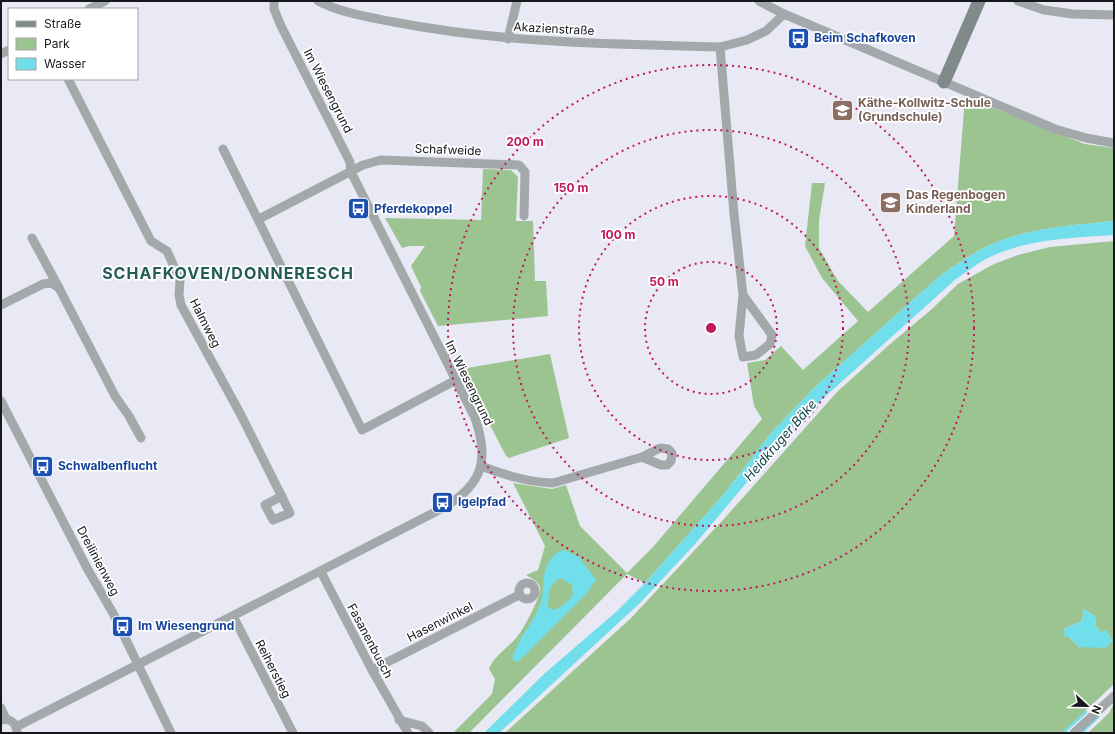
<svg xmlns="http://www.w3.org/2000/svg" width="1115" height="734" font-family="Inter,sans-serif">
<style>
.green{fill:#9cc491;fill-rule:evenodd}
.water{fill:#71deeb;fill-rule:evenodd}
.lines{fill:none;stroke-linecap:round;stroke-linejoin:round}
.stream{stroke:#71deeb;stroke-width:2.5}
.street{stroke:#a3a9aa;stroke-width:9}
.secondary{stroke:#818a8b;stroke-width:13}
.ring{fill:none;stroke:#c2185b;stroke-width:2;stroke-dasharray:2 4}
.labels{text-anchor:middle;stroke-width:3.5;stroke-linejoin:round;paint-order:stroke}
.street-label{font-size:12px;fill:#18181c;stroke:#fff}
.transit-label{font-size:12px;font-weight:bold;fill:#164399;stroke:#fff;text-anchor:start}
.education-label{font-size:12px;font-weight:bold;fill:#785e54;stroke:#fff;text-anchor:start}
.water-label{font-size:13px;font-style:italic;fill:#0b3f45;stroke:#fff}
.district-label{font-size:16px;font-weight:bold;letter-spacing:1px;fill:#245c56;stroke:#fff}
.centre{fill:#c2185b;stroke:#fff;stroke-width:2}
.ring-label{font-size:12px;text-anchor:middle;font-weight:bold;fill:#c2185b;stroke:#fff;stroke-width:3.5;stroke-linejoin:round;paint-order:stroke}
</style>
<rect width="100%" height="100%" fill="#e8e9f5"/>
<g class="green">
<path d="M965,97L1085,144L1114,148V221C1078,225 1039,227 1005,239C982,247 961,261 941,275L814,388L772,432L724,494L645,583L627,574L469,733H453L492,694L495,679L489,669C494,656 508,648 517,637C523,630 542,595 540,587C538,581 531,578 526,575L538,570L545,546L513,483L552,489L566,485L580,526L627,573L653,547L762,419L754,406L747,363L765,360L781,346L803,370L858,321L822,278L805,246L812,183H825L819,220V248L838,281L868,312L954,236Z"/>
<polygon points="483,169 511,170 518,177 516,221 533,221 535,281 546,281 548,316 438,326 420,291 421,287 411,266 425,246 409,246 402,248 385,218 481,220"/>
<path d="M1114,241V684L1062,733H505L631,618L722,521L837,392L889,345L932,309L958,284L994,264L1018,255L1050,247ZM1084,609L1095,616L1096,626L1100,632L1079,647L1069,637L1064,629L1082,621Z"/>
<polygon points="550,354 569,438 509,458 506,456 461,369"/>
<polygon points="1114,703 1114,733 1088,733 1109,713"/>
</g>
<g class="water">
<path d="M1114,221V235C1070,238 1018,239 979,263C971,268 964,274 956,279L798,421L696,543L640,603L499,733H484L544,674L616,612L645,583L724,494L772,432L814,388L941,275C961,261 982,247 1005,239C1039,227 1078,225 1114,221Z"/>
<path d="M565,550L579,557L596,580L586,594L518,662L512,659C518,637 535,622 541,602C545,589 541,572 550,560C554,554 558,551 565,550ZM561,578L572,585L573,595L564,605L554,610L548,607C549,594 548,584 561,578Z"/>
<polygon points="1084,609 1095,616 1096,626 1100,632 1106,630 1113,641 1105,648 1079,647 1069,637 1064,636 1064,629 1082,621"/>
</g>
<g class="lines">
<g class="stream">
<polyline points="1063,733 1086,712"/>
<polyline points="1081,733 1099,716"/>
</g>
<g class="street">
<path d="M318,1C341,13 369,17 394,22C501,43 610,44 720,47L747,40L766,31L784,14"/>
<polyline points="759,1 784,14 1055,129 1086,138 1114,143"/>
<polyline points="1018,1 1044,10 1073,14 1114,15"/>
<polyline points="89,9 105,1"/>
<polyline points="508,39 517,1"/>
<polyline points="720,47 734,214 743,295 772,335 770,344 756,355 743,357 739,336 743,295"/>
<polyline points="1,54 9,50"/>
<polyline points="68,79 151,241 167,251 180,280 179,295 181,305 241,415 290,513 273,520 265,505 282,496"/>
<polyline points="223,149 362,430 456,380"/>
<polyline points="259,219 363,165 381,160 519,165 525,172 524,216"/>
<polyline points="32,238 59,288"/>
<polyline points="1,305 43,284 51,283 59,288 115,396 129,416 141,438"/>
<polyline points="1,401 87,568 114,615 171,733"/>
<path d="M481,466C505,475 527,482 553,483L642,457L661,465H667L671,461L672,453L668,449L660,448L642,457"/>
<polyline points="321,572 372,670 408,733"/>
<circle cx="527" cy="591" r="8"/>
<polyline points="233,616 293,733"/>
<polyline points="372,670 519,595"/>
<polyline points="1,708 6,719"/>
<path d="M1,720C10,718 17,723 17,733"/>
<polyline points="399,720 422,726 429,733"/>
<path d="M16,727L443,508C482,485 490,461 475,418L351,172L350,162L281,26L274,9V1"/>
<polyline points="1074,733 1114,696"/>
</g>
<polyline class="secondary" points="944,82 979,1"/>
</g>
<g class="ring">
<circle cx="711" cy="328" r="66"/>
<circle cx="711" cy="328" r="132"/>
<circle cx="711" cy="328" r="198"/>
<circle cx="711" cy="328" r="263"/>
</g>
<defs>
<symbol id="bus-square" viewBox="-11 -11 22 22"><rect x="-9" y="-9" width="18" height="18" rx="4" fill="#1a4fb4" stroke="#fff"/><path d="M-5-6H5V4H4V6H2V4H-2V6H-4V4H-5ZM-3.5-4V0h7V-4ZM-3.5 1.2v1.5H-2V1.2ZM2 1.2v1.5H3.5V1.2Z" fill="#fff"/></symbol>
<symbol id="school-square" viewBox="-11 -11 22 22"><rect x="-9" y="-9" width="18" height="18" rx="4" fill="#8d6e63" stroke="#fff"/><path d="M0-5L7-2L0 1L-7-2ZM-4 1L0 2.5L4 1V4Q0 6-4 4Z" fill="#fff"/></symbol>
</defs>
<g fill-rule="evenodd">
<use href="#bus-square" x="786" y="26" width="25" height="25"/>
<use href="#school-square" x="830" y="98" width="25" height="25"/>
<use href="#school-square" x="878" y="190" width="25" height="25"/>
<use href="#bus-square" x="346" y="196" width="25" height="25"/>
<use href="#bus-square" x="30" y="454" width="25" height="25"/>
<use href="#bus-square" x="430" y="490" width="25" height="25"/>
<use href="#bus-square" x="110" y="614" width="25" height="25"/>
</g>
<g class="labels">
<g class="street-label">
<text transform="translate(554 29) rotate(3)" y="4">Akazienstraße</text>
<text transform="translate(328 91) rotate(63)" y="4">Im Wiesengrund</text>
<text transform="translate(448 150) rotate(2)" y="4">Schafweide</text>
<text transform="translate(205 323) rotate(63)" y="4">Halmweg</text>
<text transform="translate(469 383) rotate(64)" y="4">Im Wiesengrund</text>
<text transform="translate(98 561) rotate(62)" y="4">Dreilinienweg</text>
<text transform="translate(440 622) rotate(-27)" y="4">Hasenwinkel</text>
<text transform="translate(370 641) rotate(62)" y="4">Fasanenbusch</text>
<text transform="translate(273 669) rotate(63)" y="4">Reiherstieg</text>
</g>
<g class="transit-label">
<text x="814" y="42">Beim Schafkoven</text>
<text x="374" y="213">Pferdekoppel</text>
<text x="58" y="470">Schwalbenflucht</text>
<text x="458" y="506">Igelpfad</text>
<text x="138" y="630">Im Wiesengrund</text>
</g>
<g class="education-label">
<text x="858" y="107">Käthe-Kollwitz-Schule<tspan x="858" dy="14">(Grundschule)</tspan></text>
<text x="906" y="199">Das Regenbogen<tspan x="906" dy="14">Kinderland</tspan></text>
</g>
<g class="water-label">
<text transform="translate(780 440) rotate(-49)" y="5">Heidkruger Bäke</text>
</g>
<g class="district-label">
<text x="228" y="279">SCHAFKOVEN/DONNERESCH</text>
</g>
</g>
<circle cx="711" cy="328" r="6" class="centre"/>
<g class="ring-label">
<text x="525" y="146">200 m</text>
<text x="571" y="192">150 m</text>
<text x="618" y="239">100 m</text>
<text x="664" y="286">50 m</text>
</g>
<rect width="1115" height="734" fill="none" stroke="#18181c" stroke-width="4"/>
<rect x="8" y="8" width="130" height="72" fill="#ffffff" stroke="#a3a3a4"/>
<rect x="16" y="21" width="20" height="6" fill="#818a8b" stroke="#a3a3a4"/>
<text x="44" y="28" font-size="12" fill="#18181c">Straße</text>
<rect x="16" y="38" width="20" height="12" fill="#9cc491" stroke="#a3a3a4"/>
<text x="44" y="48" font-size="12" fill="#18181c">Park</text>
<rect x="16" y="58" width="20" height="12" fill="#71deeb" stroke="#a3a3a4"/>
<text x="44" y="68" font-size="12" fill="#18181c">Wasser</text>
<g transform="translate(1087 706) rotate(112)" stroke="#ffffff" stroke-width="3" paint-order="stroke">
<path d="M0-3L7 15L0 10L-7 15Z" fill="#18181c"/>
<text y="-6" font-size="11" font-weight="bold" text-anchor="middle" fill="#18181c">N</text>
</g>
</svg>
